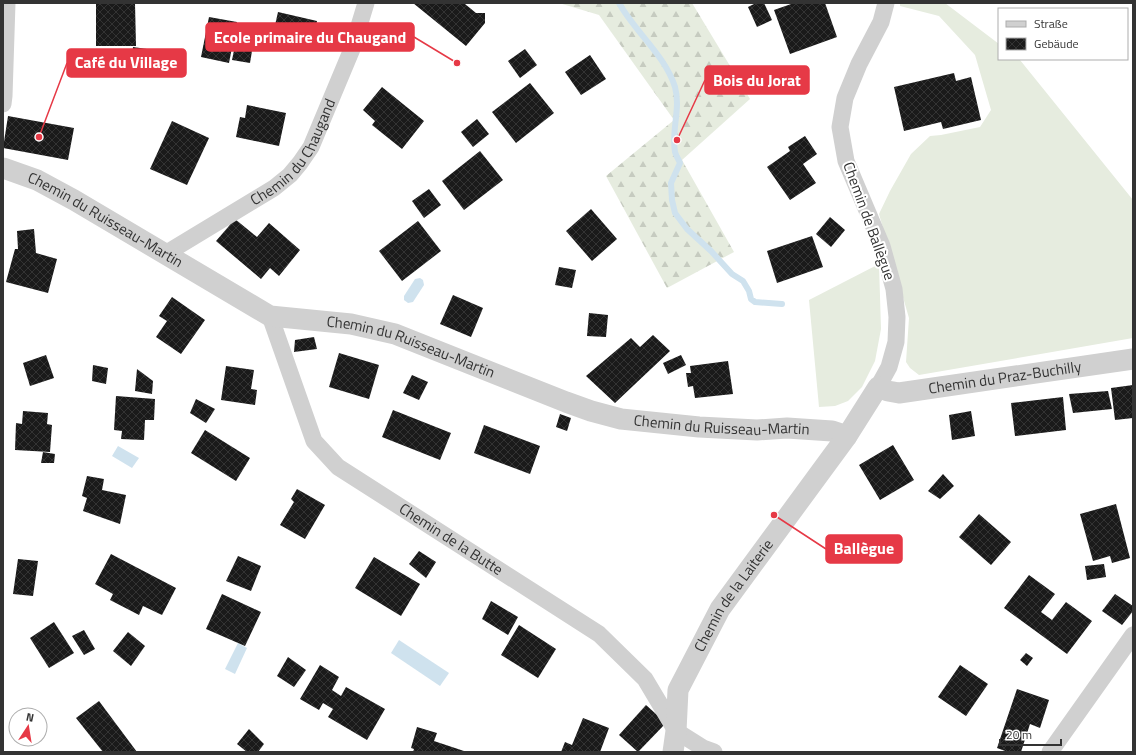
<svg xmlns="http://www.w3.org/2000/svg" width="1136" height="755" font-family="'Titillium Web',sans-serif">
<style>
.grass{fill:#e6ecdf}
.forest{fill:url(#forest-firs)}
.water{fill:#cfe2ee}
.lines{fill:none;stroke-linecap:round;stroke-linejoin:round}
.stream{stroke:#cfe2ee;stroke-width:6}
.building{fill:url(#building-cross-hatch)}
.minor{stroke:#d0d0d0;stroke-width:17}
.tertiary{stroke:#d0d0d0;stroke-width:21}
.labels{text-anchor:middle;stroke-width:4;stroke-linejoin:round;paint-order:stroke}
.street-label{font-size:15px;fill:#333;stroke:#fff}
.leader{fill:none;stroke:#e63946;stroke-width:1.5}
.callout-dot{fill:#e63946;stroke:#fff;stroke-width:1.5}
.callout{fill:#e63946;stroke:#e63946;stroke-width:1.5}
.callout-label{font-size:16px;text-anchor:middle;font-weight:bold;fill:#fff}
</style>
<defs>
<pattern id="forest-firs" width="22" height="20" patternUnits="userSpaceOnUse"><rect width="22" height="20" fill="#e6ecdf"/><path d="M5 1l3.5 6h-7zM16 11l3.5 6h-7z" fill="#c6cbc0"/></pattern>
<pattern id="building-cross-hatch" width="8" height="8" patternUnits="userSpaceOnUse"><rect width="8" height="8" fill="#1a1a1a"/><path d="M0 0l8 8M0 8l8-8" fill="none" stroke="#333"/></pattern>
</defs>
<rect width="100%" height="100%" fill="#fff"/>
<g class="grass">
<polygon points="900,3 945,3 999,44 999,59 1020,60 1133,200 1133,338 919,375 910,368 906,362 909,318 879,214 890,191 911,154 930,136 941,135 980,127 991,110 975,55 939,16 900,6"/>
<polygon points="879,264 881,329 875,361 862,387 848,401 835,406 819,407 809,300"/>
</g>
<polygon class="forest" points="559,3 692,3 750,99 682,160 734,252 667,288 606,176 674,120 599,15"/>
<g class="water">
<polygon points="420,278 423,280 424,285 413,302 408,303 404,300 404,296 415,279"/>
<polygon points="118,446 139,458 132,468 112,456"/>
<polygon points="399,640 449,673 440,686 391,653"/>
<polygon points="238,643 247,648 235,674 225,669"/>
</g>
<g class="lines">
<path class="stream" d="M619,3C635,32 665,55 675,87C681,109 671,131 675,152C676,156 679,160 680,163L671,183L672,200L675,213L687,229L711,251L732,274L743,281L749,291L751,299L755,302L782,304"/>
</g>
<g class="building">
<polygon points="96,3 135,3 136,46 96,46"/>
<polygon points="413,3 466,3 465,4 476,13 485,13 485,23 466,46"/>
<polygon points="756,3 764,3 772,20 757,27 748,7"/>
<polygon points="794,3 825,3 837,37 790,54 774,10"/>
<polygon points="278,12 317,21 311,51 271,43"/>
<polygon points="209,17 237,22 229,63 201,57"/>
<polygon points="237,36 254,39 250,63 232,60"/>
<polygon points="133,47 154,50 151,73 130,68"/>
<polygon points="525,49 537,65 520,78 508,61"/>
<polygon points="590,55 606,79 581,95 565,72"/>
<polygon points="954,73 956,81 971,77 981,120 943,129 941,122 904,131 894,87"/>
<polygon points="530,83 554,113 516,143 492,112"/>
<polygon points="382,87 424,121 402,149 372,125 375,121 363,110"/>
<polygon points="247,105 286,113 279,146 236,137 240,117 245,118"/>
<polygon points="8,116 74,128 68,160 3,148"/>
<polygon points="477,119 489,134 473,147 461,132"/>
<polygon points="172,121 209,138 187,185 150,169"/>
<polygon points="805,136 817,154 803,164 816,183 790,200 767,167 790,151 788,147"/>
<polygon points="480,151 503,180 464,210 442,181"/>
<polygon points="429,189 441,205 424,218 412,201"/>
<polygon points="591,209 617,239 592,261 566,231"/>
<polygon points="830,217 845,230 831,247 816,234"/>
<polygon points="235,219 257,237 269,223 300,250 279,276 270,268 261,279 216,241"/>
<polygon points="418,221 441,251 402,281 379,251"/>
<polygon points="34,229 36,253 57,259 48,293 6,282 15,249 18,249 17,231"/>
<polygon points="812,236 823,267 777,283 767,251"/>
<polygon points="559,267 576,270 572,288 555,285"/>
<polygon points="453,295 483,308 471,337 440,324"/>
<polygon points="172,297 205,320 181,354 156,337 167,321 159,316"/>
<polygon points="589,313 608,315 606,337 587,336"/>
<polygon points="653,335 670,351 615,403 586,376 631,338 640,347"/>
<polygon points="314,337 317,349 294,352 295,340"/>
<polygon points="339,353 379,365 369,399 329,387"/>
<polygon points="46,355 54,378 30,386 23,363"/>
<polygon points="681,355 686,365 668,374 663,363"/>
<polygon points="728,361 733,394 695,398 693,386 688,387 686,373 691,373 690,366"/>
<polygon points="93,365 108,368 106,384 92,381"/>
<polygon points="226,366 254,370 251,389 257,390 255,405 221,400"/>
<polygon points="137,369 153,381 152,394 135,391"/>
<polygon points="412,375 428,382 419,400 403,393"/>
<polygon points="1133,385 1133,418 1115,420 1111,388"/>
<polygon points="1108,391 1112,409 1073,413 1069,394"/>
<polygon points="116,396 155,399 154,420 145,420 144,440 121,439 122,431 114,430"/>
<polygon points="1063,397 1066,430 1015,436 1011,403"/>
<polygon points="196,399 215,409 206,423 190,413"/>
<polygon points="393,410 451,433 440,460 382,437"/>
<polygon points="23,411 48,413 47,424 52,425 50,452 15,450 16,423 22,424"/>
<polygon points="971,411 975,436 952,440 949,415"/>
<polygon points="560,414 571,418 567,431 556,427"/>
<polygon points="484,425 540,446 530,474 474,453"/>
<polygon points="205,430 250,458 236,481 191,453"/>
<polygon points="893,445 914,480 880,500 859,465"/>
<polygon points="43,452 55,454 54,463 41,463"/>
<polygon points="943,474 954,486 940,499 928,491"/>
<polygon points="87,476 104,479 102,490 126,495 120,524 83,511 87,498 82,496"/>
<polygon points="297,489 325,505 305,539 280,525 294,502 291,499"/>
<polygon points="1116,504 1130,558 1112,563 1110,556 1093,561 1080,514"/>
<polygon points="979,514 1011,542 991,565 959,537"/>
<polygon points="419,551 436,562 426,578 409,564"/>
<polygon points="111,554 176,588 162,615 143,606 139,615 110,600 113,594 95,584"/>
<polygon points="238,556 261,566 251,591 226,581"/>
<polygon points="374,557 420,584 401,616 355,588"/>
<polygon points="18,559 38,561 33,596 13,594"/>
<polygon points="1104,564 1106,577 1087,580 1085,566"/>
<polygon points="1029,575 1055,594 1041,612 1052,620 1066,602 1092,621 1067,654 1004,608"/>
<polygon points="222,594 261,612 245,646 206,629"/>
<polygon points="1115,594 1133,606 1133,611 1122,625 1102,611"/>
<polygon points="491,601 518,617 508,635 482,619"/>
<polygon points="54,622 74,653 49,668 30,638"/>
<polygon points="519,625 556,649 538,678 501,655"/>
<polygon points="84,630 95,649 84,655 72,636"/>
<polygon points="128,632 145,646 131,666 113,651"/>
<polygon points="1026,653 1033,658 1027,666 1020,660"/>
<polygon points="288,657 306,670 294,687 277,676"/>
<polygon points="320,665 339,677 332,690 341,696 346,687 385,709 367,740 328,717 333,709 323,703 319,710 300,699"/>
<polygon points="960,665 988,684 966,716 938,697"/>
<polygon points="1017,689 1049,700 1040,728 1030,724 1021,752 1008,752 997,748"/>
<polygon points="99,701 137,752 103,752 76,718"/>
<polygon points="646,705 666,723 638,752 619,735"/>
<polygon points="583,718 609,728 600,752 561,752 565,742 572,745"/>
<polygon points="417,727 437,733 434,741 464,751 463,752 413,752 414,749 411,748"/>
<polygon points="249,729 264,744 258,752 247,752 237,744"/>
</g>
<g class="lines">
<g class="minor">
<polyline points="3,104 4,96 7,3"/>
<path id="s1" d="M165,254L274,188L290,175L300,163L311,147L352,49L366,3"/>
<path id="s2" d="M270,316L314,441L338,467L599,634L645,679L676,731L703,748L714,752"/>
<polyline points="878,387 889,367 896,342 897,317 894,289 882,246 846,161 840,127 845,98 859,64 881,22 886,3"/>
<polyline points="1050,752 1133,635"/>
</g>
<g class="tertiary">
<path id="s3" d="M3,168L37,180L74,200L270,316L351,324L395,334L566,402L591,411L621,419L699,427L757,430L787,428L832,431L847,436"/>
<path id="s4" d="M673,752L676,731L678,690L720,609L847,436L878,387L888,391L899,393L1133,359"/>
</g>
</g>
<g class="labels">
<g class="street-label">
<text dy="5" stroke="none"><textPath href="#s1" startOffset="168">Chemin du Chaugand</textPath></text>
<text dy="5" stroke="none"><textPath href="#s3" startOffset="115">Chemin du Ruisseau-Martin</textPath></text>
<text transform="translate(869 221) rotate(70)" y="5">Chemin de Ballègue</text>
<text dy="5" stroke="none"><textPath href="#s3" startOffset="451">Chemin du Ruisseau-Martin</textPath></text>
<text dy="5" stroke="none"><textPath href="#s4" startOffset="555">Chemin du Praz-Buchilly</textPath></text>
<text dy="5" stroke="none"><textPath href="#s3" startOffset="775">Chemin du Ruisseau-Martin</textPath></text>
<text dy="5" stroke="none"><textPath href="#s2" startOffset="302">Chemin de la Butte</textPath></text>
<text dy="5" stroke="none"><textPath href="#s4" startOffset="172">Chemin de la Laiterie</textPath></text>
</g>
</g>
<path class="leader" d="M457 63L414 37M39 137L67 63M677 140L705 80M774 515L826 549"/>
<g class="callout-dot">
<circle cx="457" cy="63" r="4"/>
<circle cx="39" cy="137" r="4"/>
<circle cx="677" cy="140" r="4"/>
<circle cx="774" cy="515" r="4"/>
</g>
<g class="callout">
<rect x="206" y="23" width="208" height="28" rx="4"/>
<rect x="67" y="49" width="119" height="28" rx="4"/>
<rect x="705" y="66" width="104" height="28" rx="4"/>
<rect x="826" y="535" width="76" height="28" rx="4"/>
</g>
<g class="callout-label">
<text x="310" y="43">Ecole primaire du Chaugand</text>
<text x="126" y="68">Café du Village</text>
<text x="757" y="86">Bois du Jorat</text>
<text x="864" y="554">Ballègue</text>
</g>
<rect width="1136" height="755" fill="none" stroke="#333333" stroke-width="8"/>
<rect x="998" y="8" width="130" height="52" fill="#ffffff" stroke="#adadad"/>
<rect x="1006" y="21" width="20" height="6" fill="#d0d0d0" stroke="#adadad"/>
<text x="1034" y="28" font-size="12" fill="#333333">Straße</text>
<rect x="1006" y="38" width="20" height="12" fill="url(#building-cross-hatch)" stroke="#adadad"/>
<text x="1034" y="48" font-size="12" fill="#333333">Gebäude</text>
<g transform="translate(28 727) rotate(12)"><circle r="19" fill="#ffffff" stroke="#adadad"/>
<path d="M0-3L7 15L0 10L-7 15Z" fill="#e63946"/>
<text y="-6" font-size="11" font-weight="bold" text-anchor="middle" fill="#333333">N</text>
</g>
<path d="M1000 739v6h61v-6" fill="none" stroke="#333333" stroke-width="2"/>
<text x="1006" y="739" font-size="12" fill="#333333" stroke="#ffffff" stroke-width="3" paint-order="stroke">20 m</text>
</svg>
